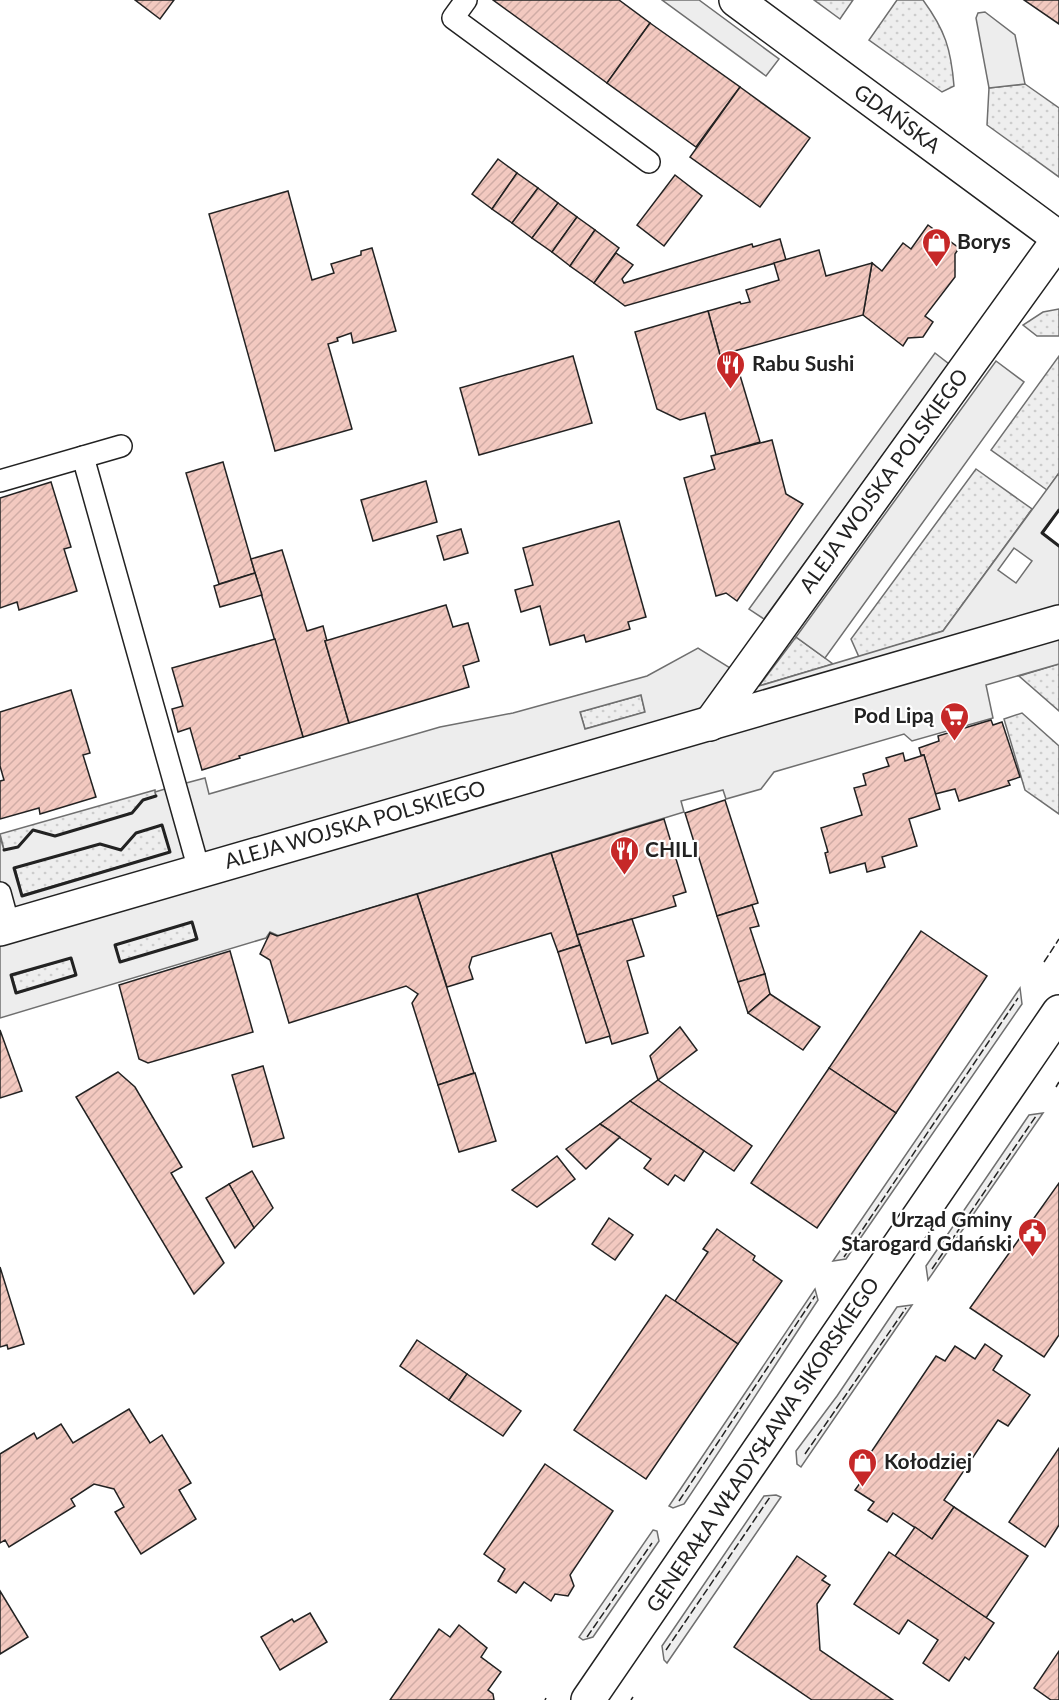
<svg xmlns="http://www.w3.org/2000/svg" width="1059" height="1700" font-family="Lato,sans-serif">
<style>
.green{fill:#eee;stroke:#6f6f6f;stroke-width:1.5}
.garden{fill:url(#garden-dots);stroke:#6f6f6f;stroke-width:1.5}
.parking{fill:#ededed;stroke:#6f6f6f;stroke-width:1.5;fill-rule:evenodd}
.building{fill:url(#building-hatch);stroke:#222;stroke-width:1.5}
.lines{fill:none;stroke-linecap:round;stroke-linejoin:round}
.lane-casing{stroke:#222;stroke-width:24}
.street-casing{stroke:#222;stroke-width:36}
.secondary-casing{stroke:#222;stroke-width:36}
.primary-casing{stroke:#222;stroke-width:36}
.lane{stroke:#fff;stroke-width:21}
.street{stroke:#fff;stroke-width:33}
.secondary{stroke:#fff;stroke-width:33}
.primary{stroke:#fff;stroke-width:33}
.fence{stroke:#222;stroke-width:1.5;stroke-dasharray:8 3;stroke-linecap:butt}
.wall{stroke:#222;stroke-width:3}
.labels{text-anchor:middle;stroke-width:4.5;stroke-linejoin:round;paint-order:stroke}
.street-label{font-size:21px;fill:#222;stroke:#fff}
.poi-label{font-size:21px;font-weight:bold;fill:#222;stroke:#fff;text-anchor:start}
</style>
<defs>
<pattern id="garden-dots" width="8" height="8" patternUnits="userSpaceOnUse" patternTransform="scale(1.5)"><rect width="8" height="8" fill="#eee"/><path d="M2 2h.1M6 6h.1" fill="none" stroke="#ccc" stroke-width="1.8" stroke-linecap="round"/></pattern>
<pattern id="building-hatch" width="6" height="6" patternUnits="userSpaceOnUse" patternTransform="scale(1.5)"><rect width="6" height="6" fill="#f3c9c0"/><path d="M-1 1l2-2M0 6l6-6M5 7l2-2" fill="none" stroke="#d0aca5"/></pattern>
</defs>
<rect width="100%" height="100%" fill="#fff"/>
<g class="green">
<polygon points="1020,988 1022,1004 846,1259 833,1261"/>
<polygon points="1043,1113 928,1280 926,1266 1029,1115"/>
<path d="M815,1289L818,1300C773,1368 730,1436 684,1504L673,1508L669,1506Z"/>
<polygon points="912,1305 801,1467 797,1464 796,1451 837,1396 897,1307"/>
<polygon points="776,1495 781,1497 667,1663 664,1660 662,1646 764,1496"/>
<polygon points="653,1530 657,1531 659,1541 593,1637 583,1640 579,1637"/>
</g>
<g class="garden">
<polygon points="814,0 853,0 840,19"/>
<path d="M897,0H923C945,30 951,49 954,86L942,92L869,40Z"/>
<polygon points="1025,84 1059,108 1059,177 987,125 989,88"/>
<polygon points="1059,309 1059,336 1037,336 1023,325 1043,312"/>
<polygon points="1059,356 1059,473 1047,490 991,450"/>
<polygon points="976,469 1032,509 943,631 859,657 851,639"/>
<polygon points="796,637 833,664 759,686"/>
<polygon points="1059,664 1059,711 1019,676"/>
<polygon points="641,695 645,712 585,729 580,712"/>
<polygon points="1022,713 1059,746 1059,814 1025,790 1004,719"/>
<polygon points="155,790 156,796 143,800 132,813 55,836 33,830 18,847 4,850 0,834"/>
<polygon points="162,825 170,852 22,896 14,868 100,844 121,849 136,833"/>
<polygon points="192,922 197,939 120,962 115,945"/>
<polygon points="71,958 76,975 16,993 11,975"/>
</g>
<g class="parking">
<polygon points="662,0 699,0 779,59 766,76"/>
<polygon points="985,12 1015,35 1025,84 989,88 976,18 978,13"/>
<polygon points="935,353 949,364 764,619 749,609"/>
<polygon points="996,361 1024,382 825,658 796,637"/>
<path d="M1059,473V510L1043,533L1059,546V664L986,685L993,718L912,741L904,734L774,772L761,789L726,799L723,790L681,801L684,812L279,936L270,932L266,938L0,1018V837L4,850L18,847L33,830L55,836L132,813L143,800L156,796L155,792L175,786L205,778L209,794L440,727L513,713L647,676L698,648L759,686L943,631ZM1014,548L1032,561L1016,583L998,570ZM641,695L645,712L585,729L580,712ZM162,825L170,852L22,895L15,868L100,844L121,850L136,833ZM192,922L196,939L120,962L115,945ZM71,958L76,975L17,993L12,976Z"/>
</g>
<g class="building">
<polygon points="135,0 174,0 160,19"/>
<polygon points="493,0 619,0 650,23 607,83"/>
<polygon points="1024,0 1059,0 1059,24"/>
<polygon points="650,23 740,87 696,147 607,83"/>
<polygon points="740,87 810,138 760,207 690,157"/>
<polygon points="498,159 517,173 492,209 472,194"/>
<polygon points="517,173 538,188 512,223 492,209"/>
<polygon points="675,175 702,196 664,246 637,225"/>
<polygon points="538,188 558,203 532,238 512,223"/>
<polygon points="288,191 312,280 334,273 331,264 361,255 361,251 372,248 396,331 353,343 351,333 337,338 338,341 328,344 352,429 275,451 209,214"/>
<polygon points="558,203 577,217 552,252 532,238"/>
<polygon points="577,217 595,230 570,266 552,252"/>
<polygon points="928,225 959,248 955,254 955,277 925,316 933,322 923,337 908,338 903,346 863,315 872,263 882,271 903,243 911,249"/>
<polygon points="595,230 619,248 594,283 570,266"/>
<polygon points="780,239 786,260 625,306 594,283 616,253 633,265 622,279 624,283 752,244 753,247"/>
<polygon points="819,250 826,276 872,263 863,315 720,355 708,311 740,302 741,304 750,302 746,290 779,280 774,263"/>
<polygon points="708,311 720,355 733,352 760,442 716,455 705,413 680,420 657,409 635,332"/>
<polygon points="573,356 592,423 479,455 460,388"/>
<polygon points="772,440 786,494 803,504 737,601 726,593 716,596 684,478 715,469 711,456"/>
<polygon points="223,462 255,573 219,584 186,473"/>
<polygon points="426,481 437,522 373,541 361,500"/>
<polygon points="51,482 71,547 64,549 77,591 19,610 17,602 0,608 0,498"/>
<polygon points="619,521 646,617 628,622 630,629 586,642 584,635 550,645 540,606 521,612 515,590 533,585 523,548"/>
<polygon points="461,529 468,553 444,560 437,536"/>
<polygon points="282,550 307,631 323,626 327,641 325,641 349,723 303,737 251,559"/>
<polygon points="255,573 262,595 220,607 214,586"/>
<polygon points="446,605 453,627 468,623 479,661 463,666 469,687 349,723 325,641"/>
<polygon points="275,639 303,737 239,756 240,758 202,770 190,728 178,732 172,709 183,706 172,668"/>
<polygon points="71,690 90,753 83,755 96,797 40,814 39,808 0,819 0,781 4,780 0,766 0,712"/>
<polygon points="991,720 993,725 1002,722 1020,777 1008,781 1010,785 959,801 955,789 935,794 924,755 921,755 919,748 939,741 938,736"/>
<polygon points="903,753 905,761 924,755 940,809 909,819 917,846 882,857 885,867 867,872 865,863 830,873 825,853 828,852 821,828 862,815 854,788 866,785 863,774 889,766 886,758"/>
<polygon points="725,800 758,903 717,916 685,813"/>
<polygon points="664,819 686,892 673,896 676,906 577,935 551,853"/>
<polygon points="551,853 580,945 558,952 551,933 472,957 469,967 473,979 447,987 417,894"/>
<polygon points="417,894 474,1073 438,1085 412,1003 418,994 406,986 289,1023 270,960 260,954 270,933 277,936"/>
<polygon points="752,905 759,926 750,928 765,974 738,982 717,916"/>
<polygon points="632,919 644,956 627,961 648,1033 612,1044 577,935"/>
<polygon points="921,931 987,976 896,1113 829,1068"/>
<polygon points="580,945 610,1036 586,1043 558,952"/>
<polygon points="230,951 253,1032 148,1063 139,1059 119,985"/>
<polygon points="765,974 770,994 748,1013 738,982"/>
<polygon points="770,994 820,1027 803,1050 748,1013"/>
<polygon points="680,1027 697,1050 658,1080 650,1056"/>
<polygon points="0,1030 22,1091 0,1098"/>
<polygon points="263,1066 284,1138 253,1147 232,1075"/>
<polygon points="829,1068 896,1113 817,1228 751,1183"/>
<polygon points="118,1072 135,1087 182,1167 171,1173 224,1263 194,1294 76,1097"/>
<polygon points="475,1073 496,1141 459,1152 438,1085"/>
<polygon points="658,1080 752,1146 734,1171 630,1101"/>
<polygon points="630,1101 704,1151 684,1181 675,1175 668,1185 644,1168 651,1159 600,1124"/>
<polygon points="600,1124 620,1137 586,1169 566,1149"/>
<polygon points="557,1156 575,1179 537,1207 512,1190"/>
<polygon points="252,1171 273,1208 254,1228 229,1184"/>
<polygon points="1059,1183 1059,1335 1044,1357 970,1308"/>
<polygon points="229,1184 254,1228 235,1248 206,1198"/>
<polygon points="609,1218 633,1235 615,1260 592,1244"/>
<polygon points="717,1229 755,1256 753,1260 782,1281 738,1344 675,1301 708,1252 703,1249"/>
<polygon points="0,1267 24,1344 8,1349 7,1345 0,1347"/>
<polygon points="666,1295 738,1344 646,1479 574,1430"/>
<polygon points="417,1340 467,1374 449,1400 400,1366"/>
<polygon points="985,1344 1002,1356 993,1370 1030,1395 1008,1426 998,1420 944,1500 954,1507 932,1539 893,1513 887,1522 868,1510 874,1502 855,1490 866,1475 859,1470 936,1356 945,1361 955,1346 975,1359"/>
<polygon points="467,1374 521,1411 503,1436 449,1400"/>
<polygon points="129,1409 150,1443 162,1435 191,1483 179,1490 196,1519 141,1554 115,1512 124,1507 114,1489 94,1484 71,1499 75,1506 9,1547 5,1540 0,1543 0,1454 34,1433 37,1439 61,1424 73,1443"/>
<polygon points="1059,1448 1059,1525 1045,1547 1009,1522"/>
<polygon points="545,1464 613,1511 570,1575 574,1586 568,1596 555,1594 551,1601 524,1582 516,1593 498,1581 505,1569 484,1554"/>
<polygon points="954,1507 1028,1556 986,1618 895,1556 915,1527 932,1539"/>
<polygon points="889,1552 994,1623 969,1660 965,1657 949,1681 923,1663 938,1640 908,1620 899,1634 854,1604"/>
<polygon points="797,1556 826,1576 822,1580 830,1585 817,1604 820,1650 893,1700 812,1700 734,1647"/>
<polygon points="0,1591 28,1637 0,1654"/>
<polygon points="310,1613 327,1642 280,1670 261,1637 292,1619 294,1622"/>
<polygon points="459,1625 487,1648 481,1657 501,1672 488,1690 493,1694 494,1700 390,1700 439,1629 450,1637"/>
<polygon points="1059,1651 1059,1700 1051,1700 1034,1688"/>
</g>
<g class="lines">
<defs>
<g id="lane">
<polyline points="466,0 453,18 649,162"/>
<polyline points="83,457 199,870"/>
<polyline points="0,481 121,446"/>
<polyline points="0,893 9,926"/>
</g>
<g id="street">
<polyline points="710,724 1059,239"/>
<polyline points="0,929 1059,622"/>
</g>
<polyline id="secondary" points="736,0 1059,238"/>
<polyline id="primary" points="588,1700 1059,1012"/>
</defs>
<use href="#lane" class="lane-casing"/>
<use href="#street" class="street-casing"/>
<use href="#secondary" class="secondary-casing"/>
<use href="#primary" class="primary-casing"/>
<use href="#lane" class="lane"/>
<use href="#street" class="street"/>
<use href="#secondary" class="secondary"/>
<use href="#primary" class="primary"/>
<g class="fence">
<polyline points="1044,962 1059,939"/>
<polyline points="1056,1087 1059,1082"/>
<polyline points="844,1257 1018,998"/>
<polyline points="932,1269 1036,1116"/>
<polyline points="805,1454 906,1308"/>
<polyline points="679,1501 815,1296"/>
<polyline points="587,1637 652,1543"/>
<polyline points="666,1650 770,1497"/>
<polyline points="545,1700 546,1698"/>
<polyline points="631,1700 633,1697"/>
</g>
<g class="wall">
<polyline points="1059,510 1042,533 1059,546"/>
<polygon points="162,825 170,852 22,896 14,868 100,844 121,850 136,833"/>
<polyline points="4,850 18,847 33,830 55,836 132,813 143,800 156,796"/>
<polygon points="192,922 197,939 120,962 115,945"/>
<polygon points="71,958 76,975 16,993 11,975"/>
</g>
</g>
<defs>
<symbol id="shop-pin" viewBox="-11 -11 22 30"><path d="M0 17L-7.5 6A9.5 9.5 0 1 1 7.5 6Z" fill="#c62828" stroke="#fff"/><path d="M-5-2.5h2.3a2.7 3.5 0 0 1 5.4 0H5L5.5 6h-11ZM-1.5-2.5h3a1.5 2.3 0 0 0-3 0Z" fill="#fff"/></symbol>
<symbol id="restaurant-pin" viewBox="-11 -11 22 30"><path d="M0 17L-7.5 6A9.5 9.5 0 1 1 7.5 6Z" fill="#c62828" stroke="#fff"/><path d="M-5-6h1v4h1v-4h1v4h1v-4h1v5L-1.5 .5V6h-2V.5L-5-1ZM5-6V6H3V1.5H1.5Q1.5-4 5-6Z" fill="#fff"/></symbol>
<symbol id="supermarket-pin" viewBox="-11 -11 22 30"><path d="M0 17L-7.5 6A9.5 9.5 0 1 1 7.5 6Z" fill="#c62828" stroke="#fff"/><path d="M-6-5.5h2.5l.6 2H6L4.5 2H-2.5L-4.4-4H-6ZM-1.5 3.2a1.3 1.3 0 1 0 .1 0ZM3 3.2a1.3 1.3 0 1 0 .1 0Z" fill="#fff"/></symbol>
<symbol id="civic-pin" viewBox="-11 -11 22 30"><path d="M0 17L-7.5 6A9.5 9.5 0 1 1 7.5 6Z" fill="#c62828" stroke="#fff"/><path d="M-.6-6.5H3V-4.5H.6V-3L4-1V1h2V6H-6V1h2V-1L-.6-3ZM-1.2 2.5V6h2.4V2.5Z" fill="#fff"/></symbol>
</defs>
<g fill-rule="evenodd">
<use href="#shop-pin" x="920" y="226" width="33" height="45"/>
<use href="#restaurant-pin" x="714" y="348" width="33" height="45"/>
<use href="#supermarket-pin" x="938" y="700" width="33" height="45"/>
<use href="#restaurant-pin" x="608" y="834" width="33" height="45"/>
<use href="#civic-pin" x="1016" y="1216" width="33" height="45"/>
<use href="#shop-pin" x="846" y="1446" width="33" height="45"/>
</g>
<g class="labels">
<g class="street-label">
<text transform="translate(897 119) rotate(36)" y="7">GDAŃSKA</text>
<text transform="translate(884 481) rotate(-54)" y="7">ALEJA WOJSKA POLSKIEGO</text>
<text transform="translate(355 825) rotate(-16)" y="7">ALEJA WOJSKA POLSKIEGO</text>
<text transform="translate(763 1445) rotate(-56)" y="7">GENERAŁA WŁADYSŁAWA SIKORSKIEGO</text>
</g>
<g class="poi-label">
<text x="957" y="249">Borys</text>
<text x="752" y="371">Rabu Sushi</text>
<text x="934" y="723" text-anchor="end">Pod Lipą</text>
<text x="645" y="857">CHILI</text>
<text x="1012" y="1227" text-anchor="end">Urząd Gminy<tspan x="1012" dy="24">Starogard Gdański</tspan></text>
<text x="884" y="1469">Kołodziej</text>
</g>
</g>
</svg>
